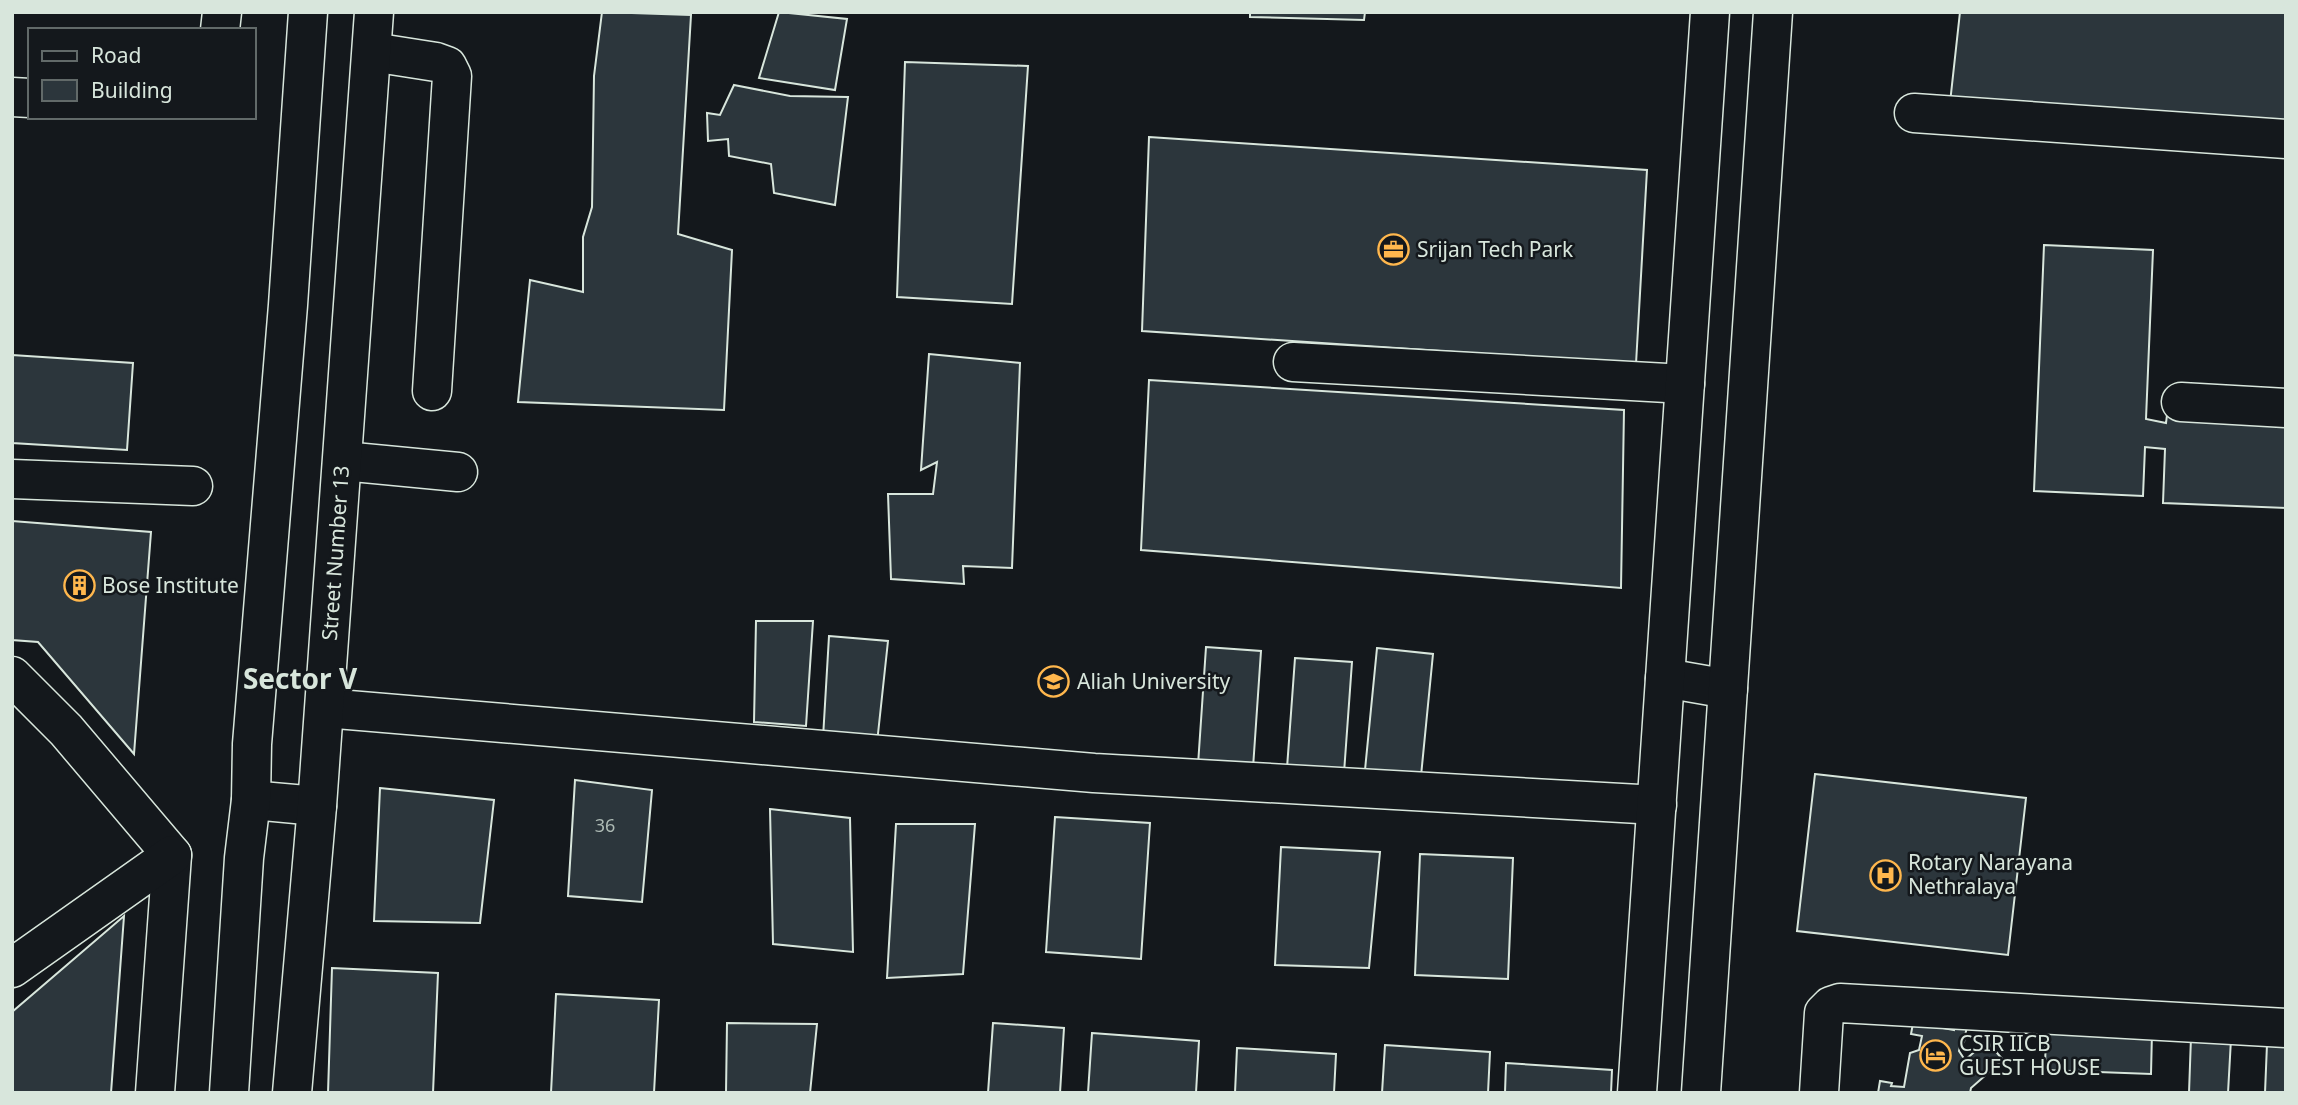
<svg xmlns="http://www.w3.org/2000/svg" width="2298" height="1105" font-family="'Noto Sans',sans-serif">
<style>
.building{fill:#2c363c;stroke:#d8e6dc;stroke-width:2}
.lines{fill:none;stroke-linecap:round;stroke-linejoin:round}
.minor-casing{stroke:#d8e6dc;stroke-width:41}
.major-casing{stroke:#d8e6dc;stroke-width:41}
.minor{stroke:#14181c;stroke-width:38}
.major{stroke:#14181c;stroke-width:38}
.labels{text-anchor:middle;stroke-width:5;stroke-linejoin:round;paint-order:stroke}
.number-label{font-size:18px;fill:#adbab4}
.poi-label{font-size:21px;fill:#d8e6dc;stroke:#14181c;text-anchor:start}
.street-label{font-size:21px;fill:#d8e6dc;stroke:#14181c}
.district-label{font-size:28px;font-weight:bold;fill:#d8e6dc;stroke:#14181c}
</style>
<rect width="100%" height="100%" fill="#14181c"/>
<g class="building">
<polygon points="602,12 691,15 678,234 732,250 724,410 518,402 530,280 583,292 583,237 592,207 594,76"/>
<polygon points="779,12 847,19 835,90 759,78"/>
<polygon points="1250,12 1365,12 1364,20 1250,17"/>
<polygon points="1960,12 2286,12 2286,131 1949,112"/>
<polygon points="905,62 1028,66 1012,304 897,297"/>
<polygon points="734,85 790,96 848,97 835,205 774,193 771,164 729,156 728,139 708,141 707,113 720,115"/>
<polygon points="1149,137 1647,170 1636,364 1142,331"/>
<polygon points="2044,245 2153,250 2146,419 2166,423 2167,415 2286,420 2286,508 2163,503 2165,449 2145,447 2143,496 2034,491"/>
<polygon points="929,354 1020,363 1012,568 963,566 964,584 891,579 888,494 933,494 937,462 921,470"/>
<polygon points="12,355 133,363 127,450 12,443"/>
<polygon points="1149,380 1624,410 1621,588 1141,550"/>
<polygon points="12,521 151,532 134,754 38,642 12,640"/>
<polygon points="756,621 813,621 806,726 754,722"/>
<polygon points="829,636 888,641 877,743 823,738"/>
<polygon points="1206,647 1261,651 1253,768 1198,765"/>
<polygon points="1377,648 1433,654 1421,776 1365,770"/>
<polygon points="1295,658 1352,662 1344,773 1287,768"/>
<polygon points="1815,774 2026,798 2008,955 1797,931"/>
<polygon points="575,780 652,790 642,902 568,896"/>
<polygon points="380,788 494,800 480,923 374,921"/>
<polygon points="770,809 850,818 853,952 773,944"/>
<polygon points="1055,817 1150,823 1141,959 1046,952"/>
<polygon points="896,824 975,824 963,974 887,978"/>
<polygon points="1281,847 1380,852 1369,968 1275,965"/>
<polygon points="1420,854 1513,858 1508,979 1415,975"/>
<polygon points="124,916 111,1093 12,1093 12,1012"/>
<polygon points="332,968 438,973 433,1093 328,1093"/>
<polygon points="556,994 659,1000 654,1093 551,1093"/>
<polygon points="1914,1018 1927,1025 1954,1030 1955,1023 1967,1026 1964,1042 1961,1041 1959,1051 1965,1060 1987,1041 2003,1060 1971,1088 1970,1093 1878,1093 1880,1081 1892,1083 1891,1086 1904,1087 1910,1053 1919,1050 1922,1036 1911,1034"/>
<polygon points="727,1023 817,1024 810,1093 726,1093"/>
<polygon points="993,1023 1064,1028 1060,1093 988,1093"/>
<polygon points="2046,1028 2152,1032 2151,1074 2045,1070"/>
<polygon points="1092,1033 1199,1041 1196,1093 1088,1093"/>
<polygon points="2191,1037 2231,1039 2228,1093 2189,1093"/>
<polygon points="2267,1044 2286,1044 2286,1093 2265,1093"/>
<polygon points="1385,1045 1490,1052 1488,1093 1382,1093"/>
<polygon points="1237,1048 1336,1054 1334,1093 1235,1093"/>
<polygon points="1506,1063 1612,1070 1611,1093 1505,1093"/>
</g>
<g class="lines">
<defs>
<g id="minor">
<polyline points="220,30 222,12"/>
<polyline points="372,52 436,62 447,66 452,76 432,391"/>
<polyline points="12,97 30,98"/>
<polyline points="1914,113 2286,139"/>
<polyline points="1293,362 1685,384"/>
<polyline points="2181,402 2286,408"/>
<polyline points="343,461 458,472"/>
<polyline points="12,479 193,486"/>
<polyline points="12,676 66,730 172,855 155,1093"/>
<polyline points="1665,678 1728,689"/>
<polyline points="325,708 1094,773 1657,805"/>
<polyline points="12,968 172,855"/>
<polyline points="1637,1093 1710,12"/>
<polyline points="1701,1093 1773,12"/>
<polyline points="1819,1093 1824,1013 1831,1006 1840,1003 2286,1028"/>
</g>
<g id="major">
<polyline points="251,800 317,806"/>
<polyline points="229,1093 244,858 251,800 252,744 288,305 308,12"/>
<polyline points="292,1093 317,806 374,12"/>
</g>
</defs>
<use href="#minor" class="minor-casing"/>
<use href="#major" class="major-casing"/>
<use href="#minor" class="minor"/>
<use href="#major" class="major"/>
</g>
<defs>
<symbol id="office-ring" viewBox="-11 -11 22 22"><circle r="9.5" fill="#14181c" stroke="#ffb74d" stroke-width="1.5"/><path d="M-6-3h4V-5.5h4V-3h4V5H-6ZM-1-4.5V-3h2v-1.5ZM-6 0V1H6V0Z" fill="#ffb74d"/></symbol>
<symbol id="building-ring" viewBox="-11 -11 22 22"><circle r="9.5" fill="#14181c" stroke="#ffb74d" stroke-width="1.5"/><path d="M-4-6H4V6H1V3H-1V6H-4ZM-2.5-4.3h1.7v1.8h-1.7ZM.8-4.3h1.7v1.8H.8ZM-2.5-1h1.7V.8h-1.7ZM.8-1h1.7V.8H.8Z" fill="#ffb74d"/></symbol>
<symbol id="university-ring" viewBox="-11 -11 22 22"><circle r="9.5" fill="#14181c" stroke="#ffb74d" stroke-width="1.5"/><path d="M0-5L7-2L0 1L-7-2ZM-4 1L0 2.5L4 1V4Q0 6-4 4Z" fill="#ffb74d"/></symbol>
<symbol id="hospital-ring" viewBox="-11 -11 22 22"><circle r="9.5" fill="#14181c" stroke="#ffb74d" stroke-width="1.5"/><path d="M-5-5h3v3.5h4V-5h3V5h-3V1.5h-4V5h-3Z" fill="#ffb74d"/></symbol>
<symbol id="hotel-ring" viewBox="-11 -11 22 22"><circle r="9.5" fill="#14181c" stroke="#ffb74d" stroke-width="1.5"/><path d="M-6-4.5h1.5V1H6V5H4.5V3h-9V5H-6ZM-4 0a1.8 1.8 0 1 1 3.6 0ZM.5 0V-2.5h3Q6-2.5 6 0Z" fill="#ffb74d"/></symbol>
</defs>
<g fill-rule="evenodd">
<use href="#office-ring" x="1376" y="232" width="35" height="35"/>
<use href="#building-ring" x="62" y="568" width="35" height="35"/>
<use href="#university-ring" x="1036" y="664" width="35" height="35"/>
<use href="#hospital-ring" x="1868" y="858" width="35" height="35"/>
<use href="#hotel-ring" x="1918" y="1038" width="35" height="35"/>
</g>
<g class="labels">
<g class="number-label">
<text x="605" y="832">36</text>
</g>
<g class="poi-label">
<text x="1417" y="257">Srijan Tech Park</text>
<text x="102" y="593">Bose Institute</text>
<text x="1077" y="689">Aliah University</text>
<text x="1908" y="870">Rotary Narayana<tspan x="1908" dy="24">Nethralaya</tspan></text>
<text x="1959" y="1051">CSIR IICB<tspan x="1959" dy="24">GUEST HOUSE</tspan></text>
</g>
<g class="street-label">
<text transform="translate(336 553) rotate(-86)" y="7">Street Number 13</text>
</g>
<g class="district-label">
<text x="300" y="689">Sector V</text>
</g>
</g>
<rect width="2298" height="1105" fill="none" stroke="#d8e6dc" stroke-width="28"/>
<rect x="28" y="28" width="228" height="91" fill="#14181c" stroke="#626a69" stroke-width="2"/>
<rect x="42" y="51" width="35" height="10" fill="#14181c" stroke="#626a69" stroke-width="2"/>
<text x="91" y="63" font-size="21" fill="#d8e6dc">Road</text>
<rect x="42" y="80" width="35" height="21" fill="#2c363c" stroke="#626a69" stroke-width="2"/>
<text x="91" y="98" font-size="21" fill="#d8e6dc">Building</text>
</svg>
